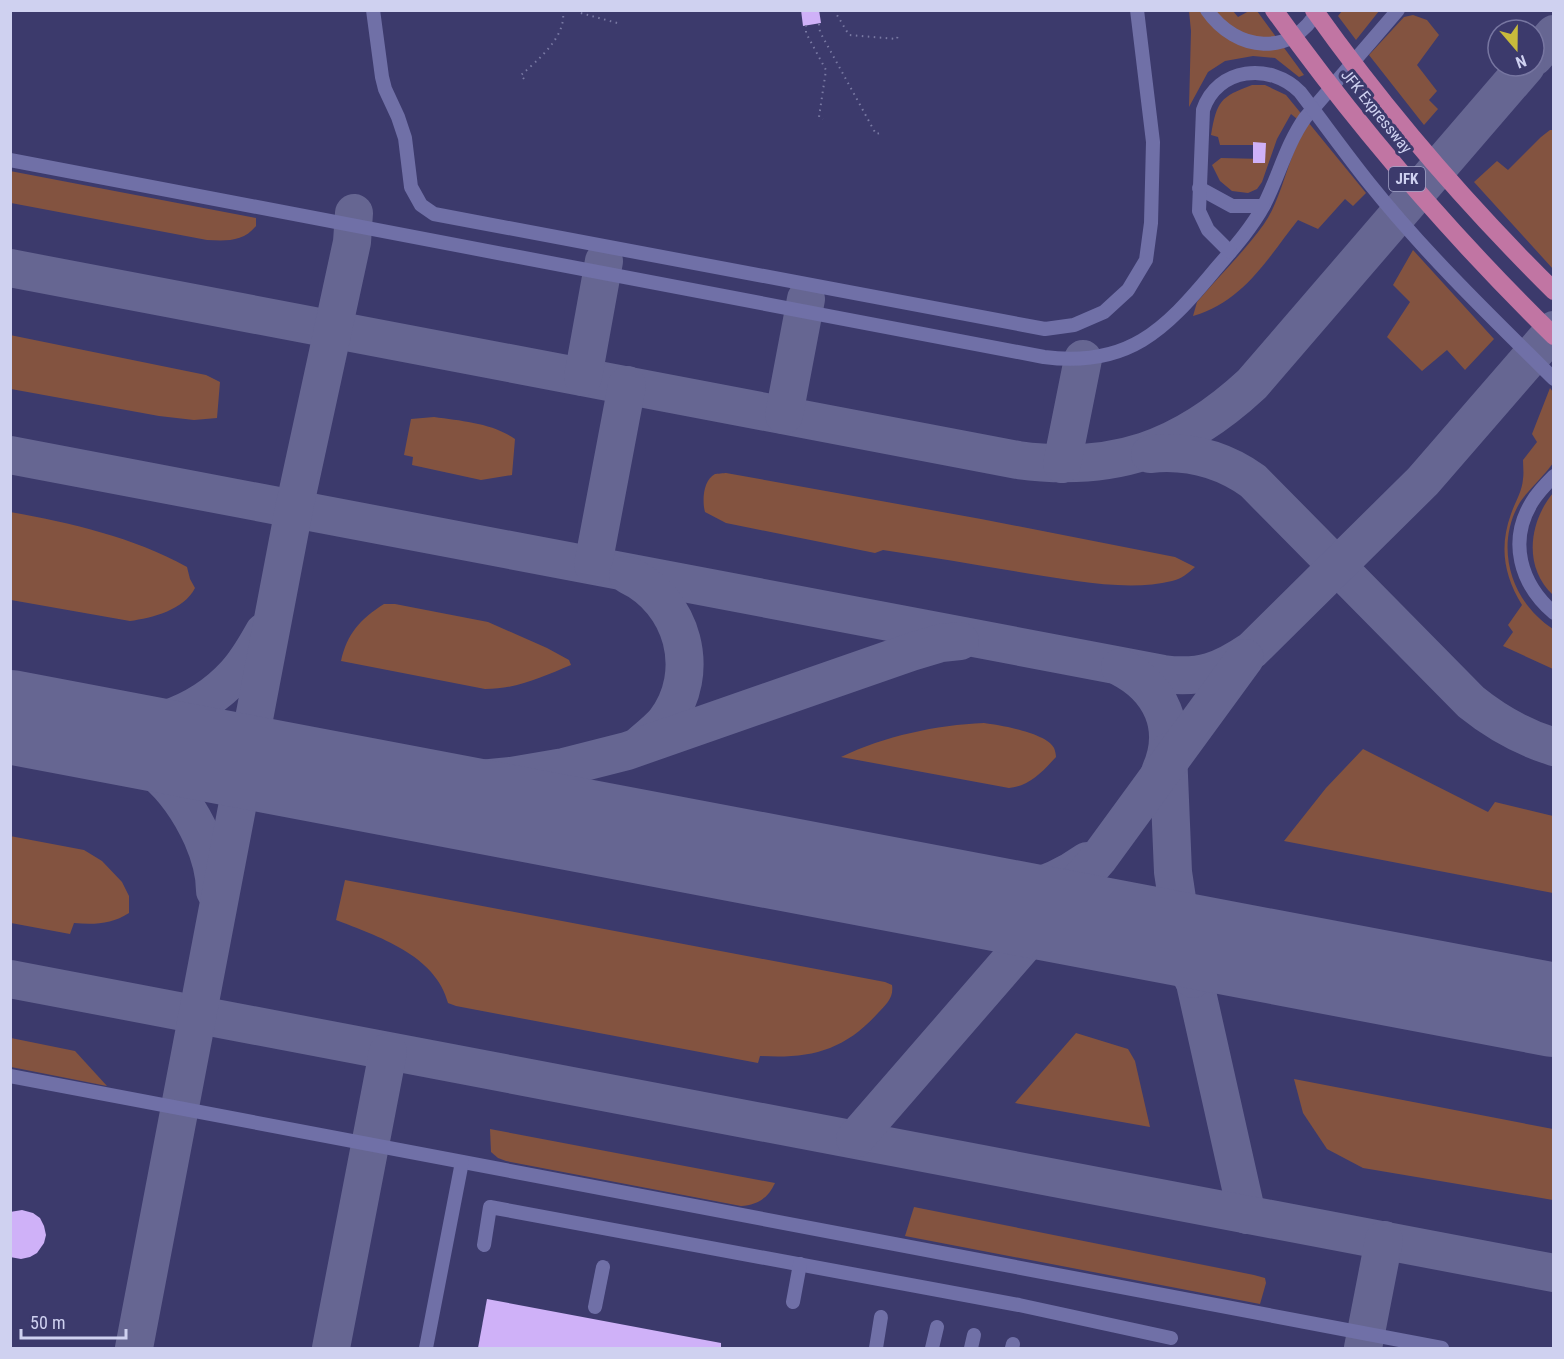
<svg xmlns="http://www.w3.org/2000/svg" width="1564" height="1359" font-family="'Roboto Condensed',sans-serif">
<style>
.green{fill:#835340}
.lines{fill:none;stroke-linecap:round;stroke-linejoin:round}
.taxiway{stroke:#666692;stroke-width:38}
.runway{stroke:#666692;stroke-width:94}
.building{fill:#cfb1f8}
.path{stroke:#7979a3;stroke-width:2;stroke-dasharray:1.5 4.5;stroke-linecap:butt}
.minor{stroke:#7070a7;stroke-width:14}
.highway{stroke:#c175a3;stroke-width:18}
.labels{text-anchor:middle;stroke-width:6;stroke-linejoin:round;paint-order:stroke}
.shield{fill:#3c3a6c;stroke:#a3a4c8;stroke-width:1.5}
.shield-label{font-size:15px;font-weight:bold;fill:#cfd1f0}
.street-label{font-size:16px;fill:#cfd1f0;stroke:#3c3a6c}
</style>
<rect width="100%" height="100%" fill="#3c3a6c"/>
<g class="green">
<polygon points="1189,11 1233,11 1238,17 1249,11 1257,11 1304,75 1299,77 1275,58 1253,56 1225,61 1208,72 1189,107 1191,31"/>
<polygon points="1342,11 1342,10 1379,11 1356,40 1338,16"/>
<polygon points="1413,15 1427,20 1439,35 1417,65 1437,91 1429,100 1438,109 1424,125 1369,55 1404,17"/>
<path d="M1252,85H1265L1286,95L1366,193L1353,206L1345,199L1318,229L1298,220C1267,259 1244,301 1193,316L1197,302C1218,277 1245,251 1264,224C1284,195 1287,156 1307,127L1291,114L1277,139L1262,182L1257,189L1248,193L1232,191L1220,181L1212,165L1221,158L1263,159V145H1220L1218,137L1211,135C1217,101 1220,97 1252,85Z"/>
<polygon points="1550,130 1554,130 1553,269 1474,182 1497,161 1508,170 1541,137"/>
<path d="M10,171L256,218V226C243,242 226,241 207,240L11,203Z"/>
<polygon points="1413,250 1494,339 1465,370 1447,350 1422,371 1387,337 1410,302 1393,285"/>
<polygon points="10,335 206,375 220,382 217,418 194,420 159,416 11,389"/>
<path d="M1550,388L1553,392C1554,411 1554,429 1554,447C1554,451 1555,458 1554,461C1550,470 1526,492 1519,504C1494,548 1512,603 1553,629V669L1503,646L1513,632L1508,625L1522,605C1504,576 1499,547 1511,514C1515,502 1522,492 1523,479C1524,473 1523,466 1523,460L1537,442L1532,434Z"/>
<path d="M434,417C462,421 492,423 515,439L512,475L481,480L412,465L413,457L404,455L411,419Z"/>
<path d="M726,473L981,519L1175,557L1195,567C1188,573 1182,579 1172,581C1128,592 1070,580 1025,573C978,565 931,557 883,550L875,553L726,523L705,512C702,501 703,480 715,474C716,474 725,473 726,473Z"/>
<path d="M1553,493V595C1523,567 1529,522 1553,493Z"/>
<path d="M10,512C71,523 133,537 187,567L190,579L195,588C184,610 152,618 130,621L11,600Z"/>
<path d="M384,604H395L488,622L547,648L569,660L571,665C542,677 517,689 485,689L341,661C347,634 360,619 384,604Z"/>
<path d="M984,723C1000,725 1047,733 1054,748C1055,750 1056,755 1056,757C1042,772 1030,786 1009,788L841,757C885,736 936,725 984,723Z"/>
<polygon points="1363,749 1488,812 1495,802 1553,816 1553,893 1284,841 1326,788"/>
<path d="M10,836L84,850L102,861L122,882L129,896V913C112,924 94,925 74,923L70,934L11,923Z"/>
<path d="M345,880L885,982L892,985C894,998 886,1004 878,1013C844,1051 809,1059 760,1056L758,1063L456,1006L448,1003C436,955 377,936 336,920Z"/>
<polygon points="1076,1033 1128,1049 1135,1061 1150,1127 1015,1103"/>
<polygon points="11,1038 75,1051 107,1086 11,1067"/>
<polygon points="1294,1079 1553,1129 1553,1200 1363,1168 1327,1149 1303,1113"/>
<path d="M490,1129L775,1183C768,1198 758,1205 741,1206L506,1161L498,1158L491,1152Z"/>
<polygon points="914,1207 1254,1275 1265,1278 1266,1283 1260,1304 905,1236"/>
</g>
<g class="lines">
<g class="taxiway">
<polyline points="1534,57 1554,34"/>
<path d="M10,268L1018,460C1114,473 1182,449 1252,384L1526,66"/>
<polyline points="583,377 604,261"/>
<polyline points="784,415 806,299"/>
<path d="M1150,454C1188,450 1222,459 1253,481L1471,702C1497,723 1522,737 1554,747"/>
<path d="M10,455L1163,674C1201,679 1221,671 1252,650L1423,481L1554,330"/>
<polyline points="1062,464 1083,359"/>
<polyline points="593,565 627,385"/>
<path d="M628,575C683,601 703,672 665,722C658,730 649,737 641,744"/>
<path d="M1120,667C1161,688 1180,728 1160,772"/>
<path d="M10,714C34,718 58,725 82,728C139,734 197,717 236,674C248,661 256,646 264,632"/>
<path d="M83,735C140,751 177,782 202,837C209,853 215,872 215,891"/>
<polyline points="183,746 320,772 387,781 449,782 511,776 564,767 627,751 911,652 941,643 960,641"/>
<polyline points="1168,752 1173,872 1179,912 1247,1215"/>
<path d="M826,869C859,875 892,881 925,887C947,891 971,897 993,896C1027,893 1059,881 1087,861"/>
<path d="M1031,914L1155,939C1172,948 1184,961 1193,979"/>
<polyline points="10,979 1554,1273"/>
<polyline points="855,1139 1099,858 1245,658"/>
<polyline points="134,1348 294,509 352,242 354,213"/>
<polyline points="331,1348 388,1052"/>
<polyline points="1363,1348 1384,1240"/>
</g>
<polyline class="runway" points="10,717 1554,1010"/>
</g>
<g class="building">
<polygon points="801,10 819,10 821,23 803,26"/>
<polygon points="1253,142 1266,143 1265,163 1253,163"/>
<polygon points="22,1210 33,1213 40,1218 44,1226 46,1235 44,1243 37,1253 30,1257 21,1259 10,1257 10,1212"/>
<polygon points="487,1299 721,1343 721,1348 478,1348"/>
</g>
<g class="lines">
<g class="path">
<polyline points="577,10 577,12 621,24"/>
<polyline points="834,10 849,35 897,39 898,34"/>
<polyline points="819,24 820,32 876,134 880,133"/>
<polyline points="806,25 806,33 826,70 819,117 823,119"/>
<path d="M524,79L521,75C538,60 566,37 563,12"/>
</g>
<g class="minor">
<polyline points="373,10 382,77 385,89 398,117 405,138 411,187 421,205 434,214 1045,329 1074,325 1104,312 1128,290 1146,260 1151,223 1153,142 1137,10"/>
<path d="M1207,10C1236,52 1292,58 1318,10"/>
<path d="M10,160L1044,357C1128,368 1165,330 1214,271C1232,250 1251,229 1264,205C1279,176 1286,145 1305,118L1398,10"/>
<polyline points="1199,188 1232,206 1263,206"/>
<path d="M1230,252L1208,230L1199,211L1203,110C1217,67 1271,62 1300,92C1323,122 1345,153 1369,183C1425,253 1490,316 1554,379"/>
<path d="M1554,476C1546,484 1538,492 1532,502C1508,541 1520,584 1554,613"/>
<polyline points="10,1076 1442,1348"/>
<polyline points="484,1245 490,1207 1019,1305 1171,1338"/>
<polyline points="793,1302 800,1264"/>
<polyline points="595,1307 603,1267"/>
<polyline points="426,1348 462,1162"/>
<polyline points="876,1348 881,1317"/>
<polyline points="932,1348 937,1327"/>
<polyline points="971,1348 974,1335"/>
<polyline points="1012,1348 1013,1344"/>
</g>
<g class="highway">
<path d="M1274,10C1357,126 1452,236 1554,336"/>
<path d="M1314,10C1385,110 1467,205 1554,291"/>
</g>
</g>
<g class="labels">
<rect class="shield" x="1389" y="167" width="36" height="24" rx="4.5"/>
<g class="shield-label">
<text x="1407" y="184">JFK</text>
</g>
<g class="street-label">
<text transform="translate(1377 111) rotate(51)" y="6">JFK Expressway</text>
</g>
</g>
<rect width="1564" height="1359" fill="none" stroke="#cfd1f0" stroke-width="24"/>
<g transform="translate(1516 48) rotate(160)"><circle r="28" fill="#3c3a6c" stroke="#7776a1" stroke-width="1.5"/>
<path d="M0-4.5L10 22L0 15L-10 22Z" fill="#c8bb3b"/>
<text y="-9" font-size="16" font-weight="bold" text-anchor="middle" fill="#cfd1f0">N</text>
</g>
<path d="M21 1329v9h105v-9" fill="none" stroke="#cfd1f0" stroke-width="3"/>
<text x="30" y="1329" font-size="18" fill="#cfd1f0" stroke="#3c3a6c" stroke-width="4.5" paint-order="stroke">50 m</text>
</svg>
